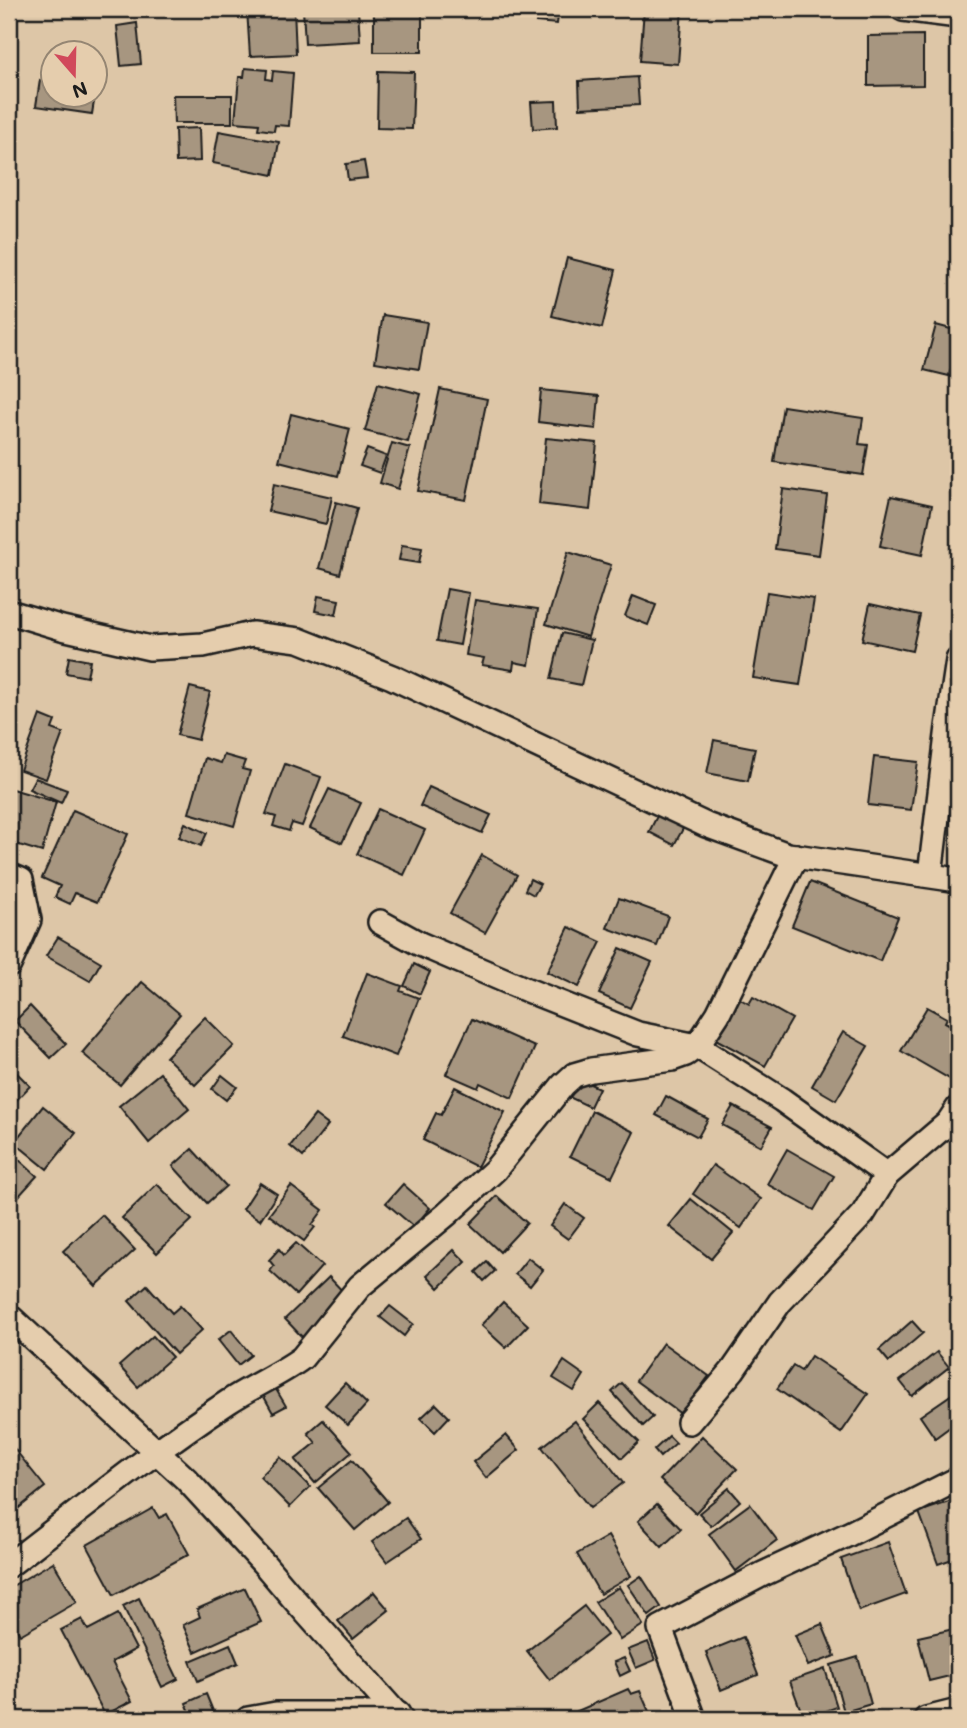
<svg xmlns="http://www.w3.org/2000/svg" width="967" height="1728" font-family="Mali,sans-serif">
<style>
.building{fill:#a79680;stroke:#1c1c1c;stroke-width:2}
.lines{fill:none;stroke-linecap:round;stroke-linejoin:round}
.street-casing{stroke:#1c1c1c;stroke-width:28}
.street{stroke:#e5cdad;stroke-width:23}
</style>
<rect width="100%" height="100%" fill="#ddc6a7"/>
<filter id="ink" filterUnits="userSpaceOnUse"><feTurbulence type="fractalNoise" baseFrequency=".0143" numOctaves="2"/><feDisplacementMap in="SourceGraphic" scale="14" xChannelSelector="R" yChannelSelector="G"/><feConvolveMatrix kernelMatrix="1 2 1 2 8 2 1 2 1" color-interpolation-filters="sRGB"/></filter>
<g filter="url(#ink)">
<g class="building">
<polygon points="247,9 294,9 296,54 250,56"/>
<polygon points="303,9 358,9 360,41 305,44"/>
<rect x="374" y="9" width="48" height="43"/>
<polygon points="538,9 559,9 557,24 536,22"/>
<polygon points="644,9 682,9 678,64 640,61"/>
<polygon points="137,23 141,64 121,66 117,26"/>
<polygon points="923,35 923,85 868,86 868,36"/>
<polygon points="245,68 267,70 266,79 272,80 273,71 293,73 289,126 275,125 274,131 258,129 259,124 235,122 239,77 244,77"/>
<polygon points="378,71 414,72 412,129 377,128"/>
<polygon points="637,77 639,105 580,108 579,81"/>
<polygon points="40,80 52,82 52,94 94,94 94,89 96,89 92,114 36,106"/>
<polygon points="173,95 232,95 232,123 174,123"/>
<polygon points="556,101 557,127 533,129 531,102"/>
<polygon points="199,128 200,161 176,162 175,129"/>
<polygon points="219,131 279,142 273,175 213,163"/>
<polygon points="364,161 367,178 348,180 346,164"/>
<polygon points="567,258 616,270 602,328 552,316"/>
<polygon points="383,315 427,322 419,369 375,362"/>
<polygon points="936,325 958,331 958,341 949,376 924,370"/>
<polygon points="378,383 421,394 408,442 365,431"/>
<polygon points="440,389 487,399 466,500 418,491"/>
<polygon points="541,390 599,396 596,429 538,422"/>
<polygon points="783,406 863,418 859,444 868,445 863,475 774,462"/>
<polygon points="291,414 350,429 338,476 279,461"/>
<polygon points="546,438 597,443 590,510 539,504"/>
<polygon points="392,443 410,448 398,489 380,483"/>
<polygon points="367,449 386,456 380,473 360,466"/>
<polygon points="274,484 332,497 326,524 268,511"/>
<polygon points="783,489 827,495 819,555 775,549"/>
<polygon points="891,496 932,505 922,555 880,546"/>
<polygon points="336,502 357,508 340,574 319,568"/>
<polygon points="402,545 422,548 419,563 399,560"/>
<polygon points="568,552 611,565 588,637 546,624"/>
<polygon points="447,589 469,593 460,645 437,641"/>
<polygon points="767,592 814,599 800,685 753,678"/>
<polygon points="318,596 339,600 336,615 315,611"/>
<polygon points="633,596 656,605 648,625 625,616"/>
<polygon points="475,600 538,609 529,665 514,662 513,670 482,665 484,658 466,655"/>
<polygon points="870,604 920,615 912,651 862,640"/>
<polygon points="562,633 592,640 581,685 551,679"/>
<polygon points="69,657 90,661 87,677 66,673"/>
<polygon points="190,687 210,692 198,740 177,735"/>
<polygon points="40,715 55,721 52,729 63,733 46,779 20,770"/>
<polygon points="714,740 755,748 748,781 707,773"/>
<polygon points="224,755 245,761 242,769 250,771 234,826 189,813 205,758 221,763"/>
<polygon points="874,757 918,762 911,810 868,805"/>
<polygon points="285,764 321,777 302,826 292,823 289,831 273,826 276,817 266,814"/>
<polygon points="35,778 67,790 61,803 29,789"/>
<polygon points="429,787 491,815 482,833 420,806"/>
<polygon points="12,789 56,802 42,852 9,842 9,800"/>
<polygon points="329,789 361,803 342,843 310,828"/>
<polygon points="378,809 425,830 404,875 357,854"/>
<polygon points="73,810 128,834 97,902 75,893 70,904 55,897 60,886 42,878"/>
<polygon points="658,814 684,827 674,845 649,832"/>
<polygon points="185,823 207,833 201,846 179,837"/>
<polygon points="482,855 517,875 485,933 450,913"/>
<polygon points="530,879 540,884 534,895 525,890"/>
<polygon points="810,882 898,917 880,961 792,926"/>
<polygon points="619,898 668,916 657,946 607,928"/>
<polygon points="569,927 601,942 579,987 547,972"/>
<polygon points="58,937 101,962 90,981 46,956"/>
<polygon points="620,948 652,962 630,1008 599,994"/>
<polygon points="414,964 430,972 420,994 404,986"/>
<polygon points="367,973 402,986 400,991 419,998 396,1056 343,1036"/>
<polygon points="142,982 180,1014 120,1085 82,1053"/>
<polygon points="735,996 749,1004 753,997 792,1019 765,1066 712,1037"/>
<polygon points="30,1006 66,1044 51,1058 15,1021"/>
<polygon points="927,1007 947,1018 945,1022 958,1029 958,1076 955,1082 901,1051"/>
<polygon points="205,1017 234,1046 195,1085 166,1057"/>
<polygon points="472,1019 535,1047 512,1098 480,1083 478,1088 446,1074"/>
<polygon points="843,1032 868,1046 836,1100 812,1086"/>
<polygon points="9,1065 30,1086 9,1108"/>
<polygon points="160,1073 189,1109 149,1143 119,1106"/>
<polygon points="222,1075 237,1087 226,1100 212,1089"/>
<polygon points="577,1078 599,1088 590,1107 569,1097"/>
<polygon points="455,1087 505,1112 477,1167 423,1140 436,1113 441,1115"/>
<polygon points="666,1096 708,1119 698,1137 656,1115"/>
<polygon points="43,1106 76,1133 47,1169 14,1142"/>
<polygon points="733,1106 772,1127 761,1146 722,1125"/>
<polygon points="592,1111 634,1132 612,1177 570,1156"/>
<polygon points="315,1115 328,1125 303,1157 290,1146"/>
<polygon points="192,1149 226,1186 207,1203 173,1166"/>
<polygon points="787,1149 834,1176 814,1210 767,1184"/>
<polygon points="17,1158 37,1176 9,1207 9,1167"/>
<polygon points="713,1165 761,1199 741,1228 693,1194"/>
<polygon points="260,1183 277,1194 260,1220 243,1209"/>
<polygon points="157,1184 192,1220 157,1253 122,1218"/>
<polygon points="403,1184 430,1208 414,1227 386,1203"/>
<polygon points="291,1186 323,1210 312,1225 315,1227 304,1241 269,1215"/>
<polygon points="497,1196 527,1223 500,1252 470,1224"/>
<polygon points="691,1199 733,1233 711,1259 669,1226"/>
<polygon points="565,1204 584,1218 568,1239 550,1226"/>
<polygon points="102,1215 135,1250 96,1286 63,1251"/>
<polygon points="296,1243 322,1266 296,1295 270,1271 274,1266 269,1260 279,1249 284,1255"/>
<polygon points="454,1250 466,1262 439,1288 427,1275"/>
<polygon points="528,1258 543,1270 530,1286 515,1274"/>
<polygon points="487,1262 495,1271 484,1281 476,1272"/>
<polygon points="329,1277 348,1297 304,1339 285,1319"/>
<polygon points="147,1285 172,1313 180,1306 202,1330 176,1354 129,1301"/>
<polygon points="503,1302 528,1325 506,1348 481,1325"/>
<polygon points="390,1306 413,1324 404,1336 380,1317"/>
<polygon points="912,1321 923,1333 889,1362 879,1350"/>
<polygon points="231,1330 251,1355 238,1365 218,1340"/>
<polygon points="153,1336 172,1357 138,1387 119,1366"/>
<polygon points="663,1343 709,1376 681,1414 636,1381"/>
<polygon points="937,1352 949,1367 912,1396 900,1381"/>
<polygon points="811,1356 868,1394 841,1433 777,1389 793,1366 801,1371"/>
<polygon points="564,1361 584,1375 574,1391 553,1378"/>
<polygon points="345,1383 367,1404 348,1425 325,1405"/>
<polygon points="622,1383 653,1417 643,1426 612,1392"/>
<polygon points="274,1386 286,1406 273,1413 262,1393"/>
<polygon points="958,1390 958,1421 935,1438 920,1416"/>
<polygon points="599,1403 639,1442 622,1458 583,1419"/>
<polygon points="436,1404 449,1417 435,1432 421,1418"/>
<polygon points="323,1420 352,1452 315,1483 295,1460 316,1443 308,1433"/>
<polygon points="575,1421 623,1483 590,1508 542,1447"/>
<polygon points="506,1435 519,1450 486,1478 473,1462"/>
<polygon points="669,1436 676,1443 660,1457 654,1450"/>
<polygon points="702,1436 737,1469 695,1513 660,1480"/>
<polygon points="9,1442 45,1487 9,1516"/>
<polygon points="280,1457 310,1487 290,1507 260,1477"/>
<polygon points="352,1460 388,1502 355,1530 318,1488"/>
<polygon points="729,1488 740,1501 711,1526 699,1513"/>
<polygon points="958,1499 958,1557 938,1564 919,1512"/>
<polygon points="657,1504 681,1529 662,1547 638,1521"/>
<polygon points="750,1504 777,1540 736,1571 709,1534"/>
<polygon points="153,1508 159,1518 167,1514 189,1554 114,1595 87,1545"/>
<polygon points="406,1518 421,1539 387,1562 372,1542"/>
<polygon points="608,1536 631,1576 600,1594 577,1554"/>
<polygon points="888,1542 906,1594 859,1611 841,1559"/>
<polygon points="53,1562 77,1602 20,1635 9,1616 9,1588"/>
<polygon points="641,1576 661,1607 649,1616 628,1585"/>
<polygon points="619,1587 643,1625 620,1640 595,1602"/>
<polygon points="245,1588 261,1622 195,1652 183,1625 200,1617 197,1609"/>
<polygon points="374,1592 389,1610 353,1639 338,1621"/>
<polygon points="139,1598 178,1679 162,1687 123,1606"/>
<polygon points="584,1606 607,1635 550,1680 527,1651"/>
<polygon points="118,1614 136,1649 112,1662 132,1701 105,1715 61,1630 82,1619 88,1630"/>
<polygon points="822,1624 835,1656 808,1666 795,1635"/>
<polygon points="958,1628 958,1674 929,1681 918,1637"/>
<polygon points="743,1637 758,1675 721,1690 706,1652"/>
<polygon points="648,1642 655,1660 636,1668 628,1650"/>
<polygon points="230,1644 238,1663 198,1681 190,1661"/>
<polygon points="858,1657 871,1704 844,1712 831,1665"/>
<polygon points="624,1658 630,1671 620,1676 614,1662"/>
<polygon points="825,1669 837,1707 804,1719 790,1681"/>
<polygon points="628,1689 631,1694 640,1691 651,1716 644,1719 578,1719 575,1712"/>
<polygon points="206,1694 215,1716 207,1719 193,1719 186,1703"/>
</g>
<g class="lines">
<defs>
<g id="street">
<polyline points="903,9 958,16"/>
<polyline points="9,612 62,628 150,648 203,645 252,634 299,640 392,677 706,825 788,855 958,880"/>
<polyline points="9,875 21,880 29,920 9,965"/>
<polyline points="930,875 948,727 958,660"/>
<polyline points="380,922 420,944 527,990 638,1034 697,1046 782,1100 887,1175"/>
<polyline points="9,1316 186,1479 265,1565 293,1598 401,1719"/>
<polyline points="689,1422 733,1370 780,1302 863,1214 887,1175 948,1123 958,1108"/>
<path d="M9,1565C81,1510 152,1452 228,1402C252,1386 279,1375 302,1358L360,1286L447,1214L495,1170L563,1085L574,1075L591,1070L672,1059L686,1054L697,1046L718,1014L796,856"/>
<polyline points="248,1719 276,1714 398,1714"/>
<polyline points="694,1719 660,1628 763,1574 849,1534 958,1479"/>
<polyline points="926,1719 958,1711"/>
</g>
</defs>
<use href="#street" class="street-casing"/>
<use href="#street" class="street"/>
</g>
</g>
<rect width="967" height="1728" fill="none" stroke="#e5cdad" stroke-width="35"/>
<rect x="18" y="18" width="932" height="1693" fill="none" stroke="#1c1c1c" stroke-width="2.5" filter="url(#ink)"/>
<g transform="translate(74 74) rotate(160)"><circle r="33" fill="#e5cdad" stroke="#958673" stroke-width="2"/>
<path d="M0-5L12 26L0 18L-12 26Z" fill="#d1495b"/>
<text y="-10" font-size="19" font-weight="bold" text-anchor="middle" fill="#1c1c1c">N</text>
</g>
</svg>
